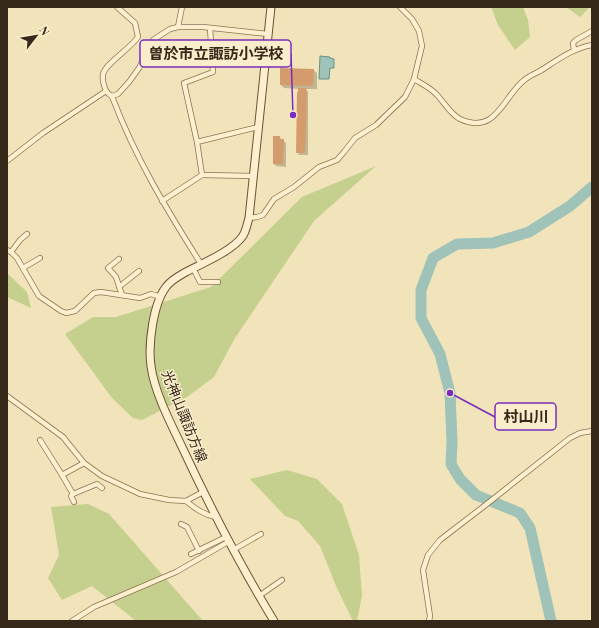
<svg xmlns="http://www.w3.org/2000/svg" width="599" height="628" viewBox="0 0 599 628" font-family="'Playfair Display','Noto Sans JP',serif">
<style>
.green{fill:#c6d08e}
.water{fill:#9fc2b9;stroke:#669087}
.shadow{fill:#0003}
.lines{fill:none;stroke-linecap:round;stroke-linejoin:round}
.river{stroke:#9fc2b9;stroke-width:11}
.building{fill:#d49c6c}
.minor-casing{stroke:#8a7353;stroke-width:6}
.secondary-casing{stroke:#6b5337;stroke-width:9}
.minor{stroke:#fcf0ce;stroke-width:4.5}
.secondary{stroke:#fcf0ce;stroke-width:7}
.labels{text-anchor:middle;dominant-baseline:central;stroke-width:3;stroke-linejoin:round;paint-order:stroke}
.street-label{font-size:14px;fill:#37291a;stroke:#f9edcb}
.leader{fill:none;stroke:#7b2cbf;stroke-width:1.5}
.callout-dot{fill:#7b2cbf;stroke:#f9edcb;stroke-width:1.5}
.callout{fill:#f9edcb;stroke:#7b2cbf;stroke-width:1.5}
.callout-label{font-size:15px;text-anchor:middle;font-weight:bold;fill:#37291a}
</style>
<rect width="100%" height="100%" fill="#f2e4ba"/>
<g class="green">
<path d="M491,7H523L528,20L530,37L515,50L498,25Z"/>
<path d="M566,7H590L580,17Z"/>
<path d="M376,166L314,221L235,338L214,377L187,397L142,420L133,418L112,398L65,334L93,317H116L211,287L302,197Z"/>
<path d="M7,273L27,292L31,308L7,297Z"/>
<path d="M287,470L317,479L342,504L359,555L362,596L357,621H353L336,586L320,546L298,521L285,516L250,479Z"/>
<path d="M88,504L109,514L203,621H136L92,586L62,600L48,578L59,555L51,507Z"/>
</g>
<path class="water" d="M320,56L330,57V58L334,59V68H330L329,79H319Z"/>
<g class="shadow">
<path d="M313,70L317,73V89H305L308,92V155H299L297,152L299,89L284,88L281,85Z"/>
<path d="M279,137L286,143V167L276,166L274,164Z"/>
</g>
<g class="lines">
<path class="river" d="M551,621L530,528L520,513L476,495L460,479L451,464L452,442L450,393L440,354L421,318V290L433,258L457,244L493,243L529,232L570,206L592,187"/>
</g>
<g class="building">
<path d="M280,68L314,69L313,86L280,85Z"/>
<path d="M298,88H306L307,92L305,153H296L297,92H298Z"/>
<path d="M273,136H280V139H284L283,164H273Z"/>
</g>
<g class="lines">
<defs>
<g id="minor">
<path d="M117,7L135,23L138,37C131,48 106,63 103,74C102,79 104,88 107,92C109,95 112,95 113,99C136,159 167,210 201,264"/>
<path d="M178,27L182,7"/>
<path d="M574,50L573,43L576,40L592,31"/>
<path d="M414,79C422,84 431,88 437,95C444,102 450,114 460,119C495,135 502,100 522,82C527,77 534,74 540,71C556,61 573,48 592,45"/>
<path d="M112,96L118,94L129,82L139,68L153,40L170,29L178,27H203L268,34"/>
<path d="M197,142L184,83L213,72L210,28"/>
<path d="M7,161L43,133L106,91"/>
<path d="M202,175L254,176"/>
<path d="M162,201L202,175L197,142L258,127"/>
<path d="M249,218L257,217L263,215L274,199L294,187L319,167L337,160L344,152L355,138L376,125L405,97L414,79L422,46L419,31L412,19L400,7"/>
<path d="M7,250L11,252L17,258L39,296L61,311L66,313L75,311L94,293L101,292L140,298L151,294L161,297"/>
<path d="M11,252L20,240L27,234"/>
<path d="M119,259L108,268L116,277L122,295"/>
<path d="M23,268L40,258"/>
<path d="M193,268L200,282H218"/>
<path d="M119,287L139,271"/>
<path d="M7,396L63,437L84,463L102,476L140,494L169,500L186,501L203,492"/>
<path d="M40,440L62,475L84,463"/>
<path d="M62,475L73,494L71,496L74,502"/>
<path d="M73,494L97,484L102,488"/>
<path d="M186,501C196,509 204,515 216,517"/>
<path d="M181,524L187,527L199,551"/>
<path d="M233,550L261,534"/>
<path d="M191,554L226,537"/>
<path d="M259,596L282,580"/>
<path d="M72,621L94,607L176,572L228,542"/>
<path d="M429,621L430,616L423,570L428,555L440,540L483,507L570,438L580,433L592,431"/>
</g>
<path id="secondary" d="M271,7L249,218C247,224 246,232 242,237C232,251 201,264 186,272C179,276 171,280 166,287C153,304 148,345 151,366C154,391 171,424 182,447C210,507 240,565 274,621"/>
</defs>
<use href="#minor" class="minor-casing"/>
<use href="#secondary" class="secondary-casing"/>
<use href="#minor" class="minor"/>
<use href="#secondary" class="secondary"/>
</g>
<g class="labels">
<g class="street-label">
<text transform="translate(185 416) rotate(68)">光神山諏訪方線</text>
</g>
</g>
<path class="leader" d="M293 115L291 54M450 393L495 417"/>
<g class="callout-dot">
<circle cx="293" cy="115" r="4"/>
<circle cx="450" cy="393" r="4"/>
</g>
<g class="callout">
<rect x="140" y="40" width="151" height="27" rx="4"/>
<rect x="495" y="403" width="61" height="27" rx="4"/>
</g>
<g class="callout-label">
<text x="216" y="59">曽於市立諏訪小学校</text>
<text x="526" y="422">村山川</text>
</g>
<rect width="599" height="628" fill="none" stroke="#37291a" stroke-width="16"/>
<g transform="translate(36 36) rotate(59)" stroke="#f9edcb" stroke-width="3" paint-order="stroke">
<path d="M0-3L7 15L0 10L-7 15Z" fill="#37291a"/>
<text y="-6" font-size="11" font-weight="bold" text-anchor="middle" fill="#37291a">N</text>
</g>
</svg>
